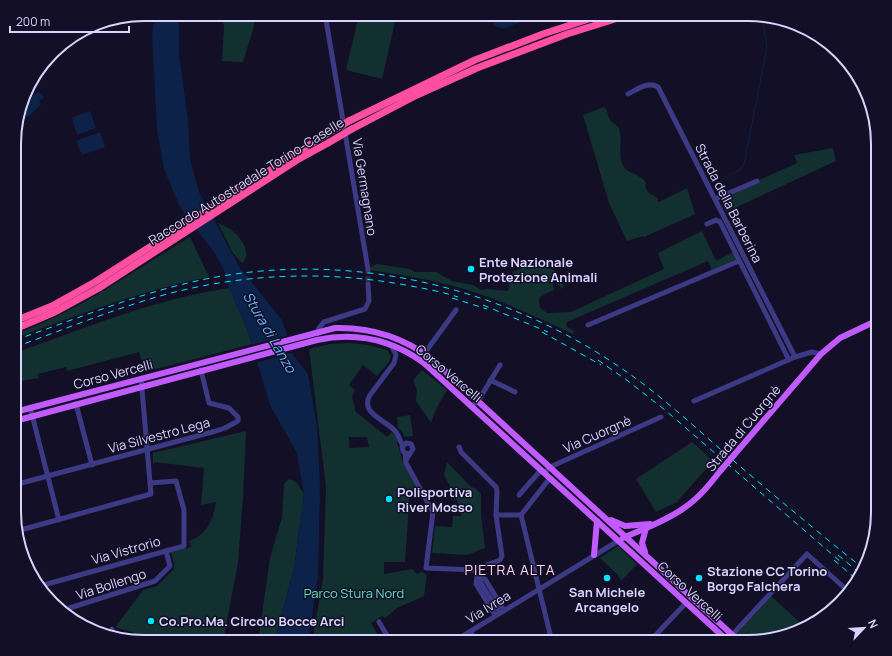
<svg xmlns="http://www.w3.org/2000/svg" width="892" height="656" viewBox="0 0 892 656" font-family="Manrope,sans-serif">
<style>
.green{fill:#12302f;fill-rule:evenodd}
.water{fill:#0c2248}
.pier{fill:#130f26}
.lines{fill:none;stroke-linecap:round;stroke-linejoin:round}
.stream{stroke:#0c2248;stroke-width:1}
.minor-tunnel{stroke:#312d47;stroke-width:5;stroke-dasharray:5 2.5;stroke-linecap:butt}
.minor{stroke:#3d3a85;stroke-width:5}
.major{stroke:#c25bff;stroke-width:6}
.highway{stroke:#ff4fa3;stroke-width:7}
.rail{stroke:#00e5ff;stroke-width:1;stroke-dasharray:6 5;stroke-linecap:butt}
.major-bridge{stroke:#c25bff;stroke-width:6}
.highway-bridge{stroke:#ff4fa3;stroke-width:7}
.poi-dot{fill:#00e5ff;stroke:#130f26;stroke-width:1.5}
.labels{text-anchor:middle;dominant-baseline:central;stroke-width:3;stroke-linejoin:round;paint-order:stroke}
.street-label{font-size:13px;fill:#d9d4ff;stroke:#130f26}
.poi-label{font-size:13px;font-weight:bold;fill:#d9d4ff;stroke:#130f26;text-anchor:start}
.park-label{font-size:13px;fill:#5fe0c0;stroke:#130f26}
.water-label{font-size:14px;font-style:italic;fill:#62b6ff;stroke:#130f26}
.neighbourhood-label{font-size:14px;letter-spacing:1px;fill:#ffd6f0;stroke:#130f26}
.rim{fill:none;stroke:#d9d4ff;stroke-width:2}
</style>
<rect width="100%" height="100%" fill="#130f26"/>
<g class="green">
<path d="M221,14H254V26L243,62L222,61L224,26Z"/>
<path d="M359,14H379L396,18L382,79L346,70Z"/>
<path d="M604,107C608,110 607,113 609,118C611,123 617,124 619,129C623,141 617,156 624,167C629,175 640,173 646,183L645,185C649,198 652,192 658,199L657,201L659,202L687,188L695,214L644,237L643,236L627,241L609,203L583,115Z"/>
<path d="M833,148L836,161L726,212L719,198L797,163L794,155Z"/>
<path d="M218,223C224,226 230,228 235,233C242,239 252,255 242,263L233,253Z"/>
<path d="M702,231L716,261L733,252L737,259L712,270L708,261L567,322L566,325L567,327L574,331L573,334C542,320 512,305 480,294C445,282 408,276 370,270L371,267L377,264L410,269L415,272H436L452,281L473,285L481,290L487,289L507,291L509,289V279L513,272C519,270 528,264 534,264C542,264 550,269 556,271L564,287L562,289L555,280L552,279L554,290C545,295 536,293 540,308L547,313L571,312L664,269L658,253Z"/>
<path d="M190,237L209,277C142,290 79,315 15,338V334C78,312 133,271 190,237Z"/>
<path d="M229,288L247,328L252,344L145,372L139,352L67,371L66,367L38,374L39,378L15,382V353C86,328 154,299 229,288Z"/>
<path d="M351,343L368,345L387,350L391,356L389,362L377,376L363,365L349,385L355,390L352,397L356,412L387,437L392,432L394,433L398,441L397,442L403,462L419,490L410,491L405,562H384V574L412,569L417,574L422,572L427,575L424,596L397,608L385,618L382,616L371,623L382,642H312L323,579L326,487L309,349L329,344ZM349,437H367L369,447L349,448Z"/>
<path d="M422,370L447,390L436,409L431,423L416,401L417,390L413,380Z"/>
<path d="M410,415L413,436L404,437L402,431L398,428L397,417Z"/>
<path d="M246,431L243,498L238,563L223,642H136L115,637H133V632L116,628L117,625L143,590L157,586L174,569V564L171,552L191,547L189,541C207,535 213,520 216,502L201,505L204,468L155,462L153,464V453Z"/>
<path d="M692,442L713,461L677,502L656,512L636,479Z"/>
<path d="M447,462L471,487L475,488L481,494V514L485,548L467,555L432,553L435,526L452,527L453,516H461V510L444,474Z"/>
<path d="M289,479L296,482L304,494L294,568L274,642H258L270,558L282,517L284,484Z"/>
<path d="M618,546L637,564L621,581L619,576L600,558Z"/>
<path d="M771,596L806,628L744,642L736,635Z"/>
</g>
<g class="water">
<path d="M156,14H179V55L188,119L190,159L199,192L240,268L282,320L294,356L308,374L317,426L320,486L318,577L308,642H274L294,568L304,494L297,453L270,405L247,328L229,288L224,270L214,252L185,215L180,207L164,169L157,131L155,91L152,33Z"/>
<path d="M489,14H536L533,18L502,29L494,25Z"/>
<path d="M38,91L44,97L39,102L41,104L28,117L21,111L23,103L31,95L33,96Z"/>
<path d="M90,111L96,128L77,135L72,118L73,117Z"/>
<path d="M100,132L105,147L82,155L76,141Z"/>
</g>
<path class="pier" d="M289,335L295,352L255,363L250,345Z"/>
<g class="lines">
<path class="stream" d="M714,184L740,170L744,164L767,47L762,16"/>
<path class="minor-tunnel" d="M368,269V284"/>
<g class="minor">
<path d="M325,14L368,269"/>
<path d="M628,94C638,89 648,81 658,87L795,357"/>
<path d="M715,199L757,181"/>
<path d="M707,224L716,220L720,222L789,360"/>
<path d="M588,325L739,261"/>
<path d="M317,334L319,328L324,322L365,309L369,301L368,284"/>
<path d="M391,345L396,355L394,363L370,395C359,414 387,420 396,432C399,436 400,441 403,446"/>
<path d="M424,354L456,310"/>
<path d="M490,380L515,392"/>
<path d="M694,401L795,357L812,352L821,354"/>
<path d="M76,404L92,465"/>
<path d="M472,406L478,401L500,365"/>
<path d="M30,407L59,520"/>
<path d="M405,453L406,463L433,512L426,568L474,570L500,560L502,556L496,515L497,491L496,487L461,452L459,447"/>
<path d="M406,460L413,449L411,444L406,443L402,447L403,451L405,453L409,454"/>
<path d="M544,473L550,467L661,417"/>
<path d="M550,478L521,515L552,642"/>
<path d="M14,485L216,431L225,428L238,421V417L229,408L209,403L201,370"/>
<path d="M519,495L541,470"/>
<path d="M496,515H521"/>
<path d="M17,531L151,494L141,378"/>
<path d="M477,577L500,613"/>
<path d="M40,586L184,546V510L176,481L150,483"/>
<path d="M60,611L155,581L170,566L166,551"/>
<path d="M495,615L476,584L477,577L485,579L504,610"/>
<path d="M379,622L391,642"/>
<path d="M112,629V636"/>
<path d="M471,631L475,642"/>
<path d="M732,635L807,554L849,592"/>
<path d="M453,642L618,541"/>
<path d="M649,642L686,603"/>
</g>
<g class="major">
<path d="M15,412L335,328C371,327 404,338 432,359L740,642"/>
<path d="M15,421L317,340C355,332 392,340 424,363L729,642"/>
<path d="M734,455L821,354L840,338L878,320"/>
<path d="M611,520L625,526L650,524"/>
<path d="M623,538C643,529 666,521 684,508C699,498 710,484 721,470"/>
<path d="M645,552L642,543L646,528"/>
<path d="M594,555L597,521"/>
</g>
<g class="highway">
<path d="M349,121L475,60L543,34L604,14"/>
<path d="M352,129L417,95L477,68L567,34L631,14"/>
<path d="M15,321L52,306L95,282L328,133"/>
<path d="M15,329L55,312L99,288L297,160L328,143"/>
</g>
<g class="rail">
<path d="M452,298L487,309"/>
<path d="M483,305L548,332"/>
<path d="M542,332L601,365"/>
<path d="M15,340C80,318 143,291 211,278C352,251 503,287 621,368C661,395 698,430 735,462C777,498 820,534 864,569"/>
<path d="M15,347C63,330 111,310 160,296C242,273 328,270 411,286C427,289 443,292 458,297"/>
<path d="M598,360L628,381L665,410L841,562"/>
<path d="M838,555L861,574"/>
<path d="M834,560L857,580"/>
</g>
<path class="major-bridge" d="M721,470L734,455"/>
<g class="highway-bridge">
<path d="M328,133L349,121"/>
<path d="M328,143L352,129"/>
</g>
</g>
<g class="poi-dot">
<circle cx="471" cy="269" r="4"/>
<circle cx="389" cy="499" r="4"/>
<circle cx="607" cy="578" r="4"/>
<circle cx="699" cy="578" r="4"/>
<circle cx="151" cy="621" r="4"/>
</g>
<g class="labels">
<g class="street-label">
<text transform="translate(246 181) rotate(-32)">Raccordo Autostradale Torino-Caselle</text>
<text transform="translate(365 187) rotate(81)">Via Germagnano</text>
<text transform="translate(729 203) rotate(63)">Strada della Barberina</text>
<text transform="translate(449 373) rotate(40)">Corso Vercelli</text>
<text transform="translate(113 374) rotate(-15)">Corso Vercelli</text>
<text transform="translate(743 428) rotate(-50)">Strada di Cuorgnè</text>
<text transform="translate(597 434) rotate(-24)">Via Cuorgnè</text>
<text transform="translate(159 435) rotate(-15)">Via Silvestro Lega</text>
<text transform="translate(126 550) rotate(-16)">Via Vistrorio</text>
<text transform="translate(111 584) rotate(-18)">Via Bollengo</text>
<text transform="translate(690 591) rotate(42)">Corso Vercelli</text>
<text transform="translate(488 607) rotate(-32)">Via Ivrea</text>
</g>
<g class="poi-label">
<text x="479" y="262">Ente Nazionale<tspan x="479" dy="15">Protezione Animali</tspan></text>
<text x="397" y="492">Polisportiva<tspan x="397" dy="15">River Mosso</tspan></text>
<text x="707" y="571">Stazione CC Torino<tspan x="707" dy="15">Borgo Falchera</tspan></text>
<text x="607" y="592" text-anchor="middle">San Michele<tspan x="607" dy="15">Arcangelo</tspan></text>
<text x="159" y="621">Co.Pro.Ma. Circolo Bocce Arci</text>
</g>
<g class="park-label">
<text x="354" y="593">Parco Stura Nord</text>
</g>
<g class="water-label">
<text transform="translate(270 332) rotate(60)">Stura di Lanzo</text>
</g>
<g class="neighbourhood-label">
<text x="510" y="569">PIETRA ALTA</text>
</g>
</g>
<path d="M0 0H892V656H0ZM144 21H748A123 123 0 0 1 871 144V512A123 123 0 0 1 748 635H144A123 123 0 0 1 21 512V144A123 123 0 0 1 144 21Z" fill="#130f26" fill-rule="evenodd"/>
<path class="rim" d="M144 21H748A123 123 0 0 1 871 144V512A123 123 0 0 1 748 635H144A123 123 0 0 1 21 512V144A123 123 0 0 1 144 21Z"/>
<g transform="translate(864 628) rotate(65)" stroke="#130f26" stroke-width="3" paint-order="stroke">
<path d="M0-3L7 15L0 10L-7 15Z" fill="#d9d4ff"/>
<text y="-6" font-size="11" font-weight="bold" text-anchor="middle" fill="#d9d4ff">N</text>
</g>
<path d="M10 26v6h119v-6" fill="none" stroke="#d9d4ff" stroke-width="2"/>
<text x="16" y="26" font-size="12" fill="#d9d4ff" stroke="#130f26" stroke-width="3" paint-order="stroke">200 m</text>
</svg>
